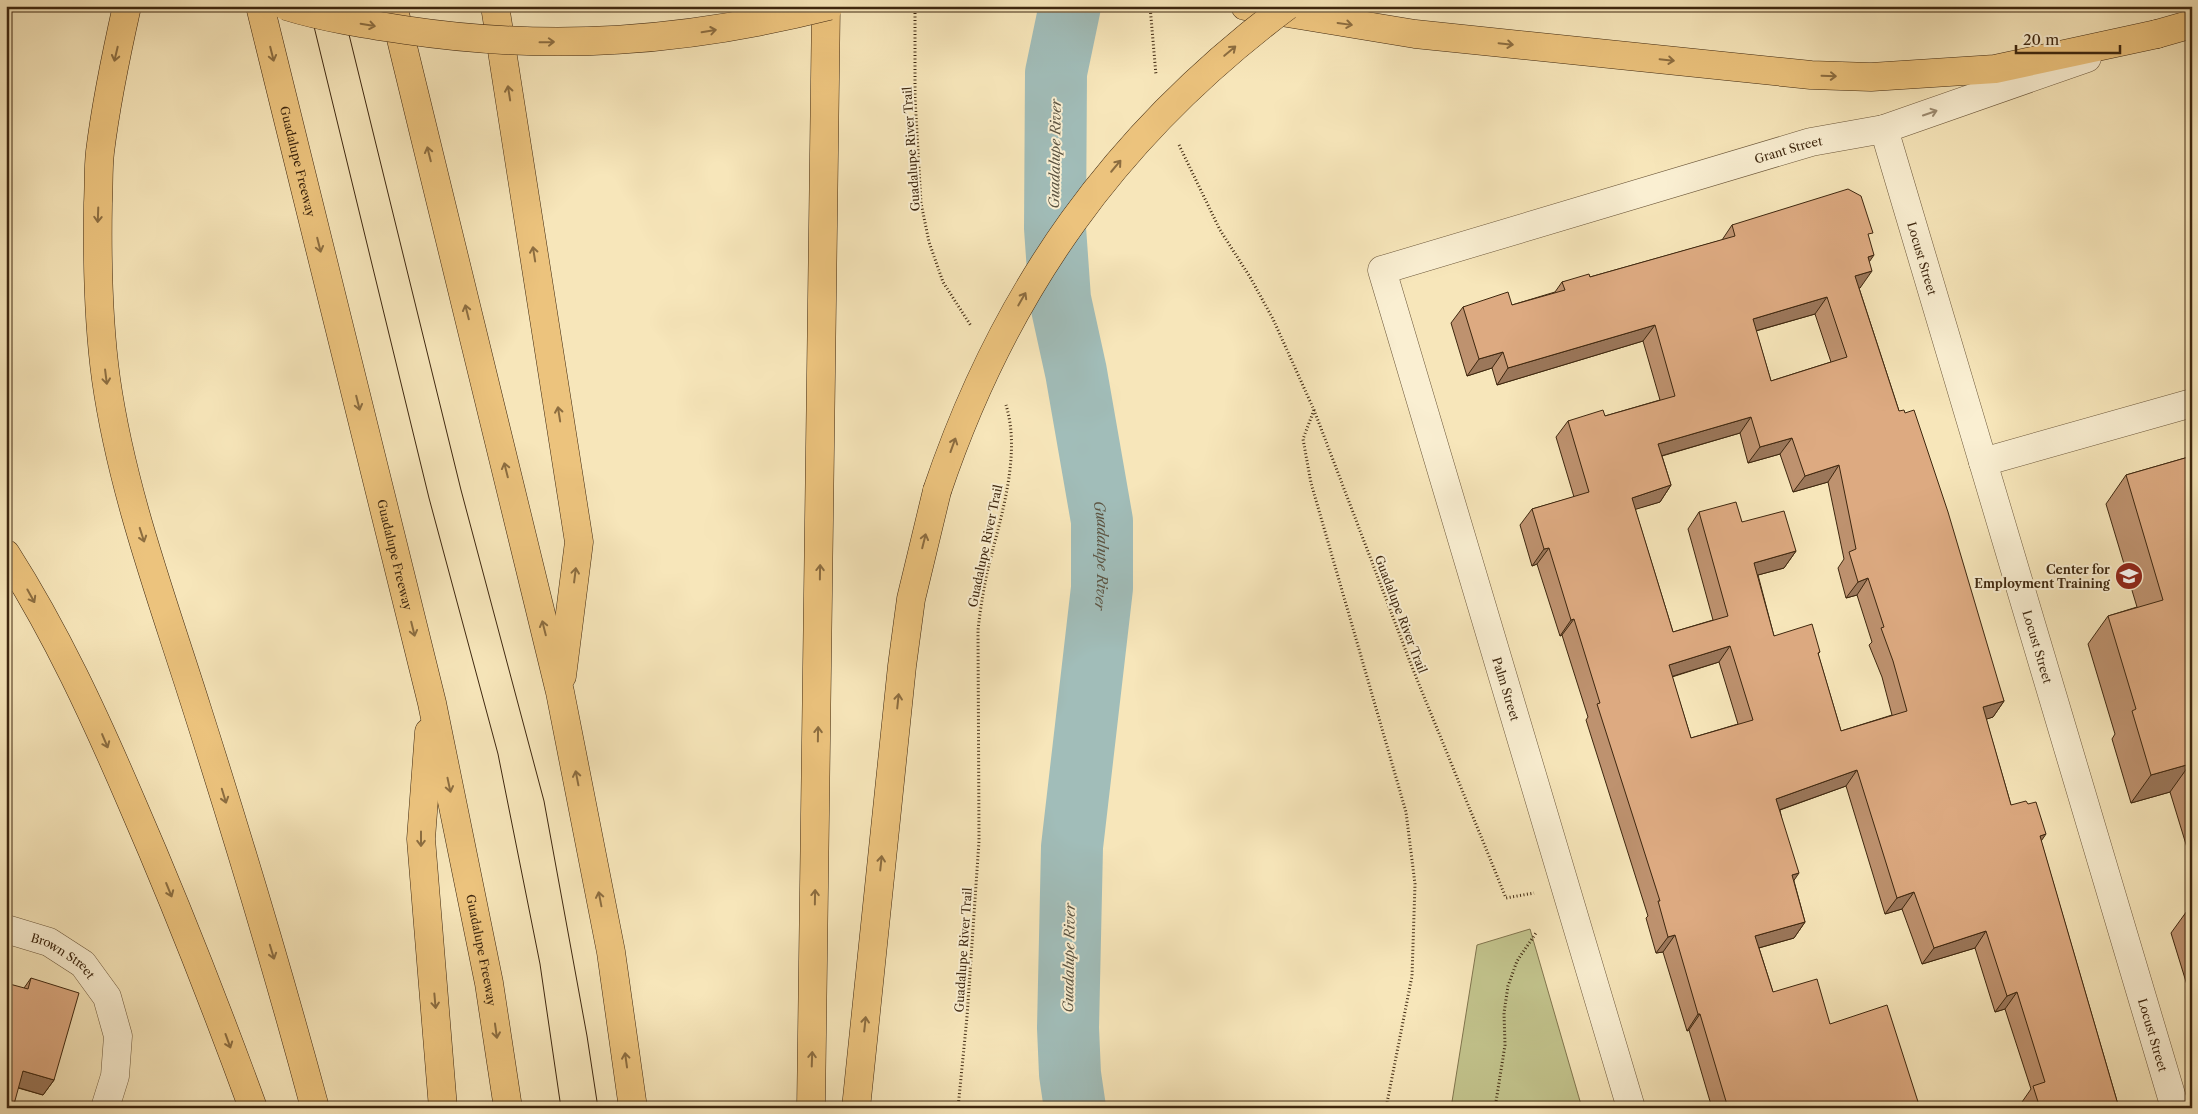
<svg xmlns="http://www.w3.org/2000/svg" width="2198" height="1114" viewBox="0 0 2198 1114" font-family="'Libre Caslon Text',serif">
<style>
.green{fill:#c2c38c;stroke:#80754e}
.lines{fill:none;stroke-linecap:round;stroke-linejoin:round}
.river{stroke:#a1bdb9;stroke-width:62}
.minor-casing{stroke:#6c573a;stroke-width:29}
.major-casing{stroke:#3e270f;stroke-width:29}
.highway-casing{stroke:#3e270f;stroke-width:29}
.path{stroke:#3e270f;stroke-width:3;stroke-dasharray:1 2.5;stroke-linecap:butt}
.minor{stroke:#faefd2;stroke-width:28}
.major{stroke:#ecc37d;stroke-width:28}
.highway{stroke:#ecc37d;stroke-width:28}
.tram{stroke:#3e270f;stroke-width:1}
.highway-bridge-casing{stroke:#3e270f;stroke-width:29;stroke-linecap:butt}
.highway-bridge{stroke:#ecc37d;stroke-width:28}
.wall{fill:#be926f;stroke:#3e270f;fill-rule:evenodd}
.shaded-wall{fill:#9b775a;stroke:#3e270f}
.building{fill:#ddaa81;stroke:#3e270f;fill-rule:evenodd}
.oneway{stroke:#8c6d40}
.oneway2{stroke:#9c8b70}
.labels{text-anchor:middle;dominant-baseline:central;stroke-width:4;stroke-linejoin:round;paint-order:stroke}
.street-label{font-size:12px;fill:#3e270f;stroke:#faefd2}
.poi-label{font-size:12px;font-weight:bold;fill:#3e270f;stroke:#faefd2;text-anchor:end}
.water-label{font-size:14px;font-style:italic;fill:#5c5442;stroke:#faefd2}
</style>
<rect width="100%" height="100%" fill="#f7e6ba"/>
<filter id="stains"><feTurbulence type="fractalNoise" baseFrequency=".004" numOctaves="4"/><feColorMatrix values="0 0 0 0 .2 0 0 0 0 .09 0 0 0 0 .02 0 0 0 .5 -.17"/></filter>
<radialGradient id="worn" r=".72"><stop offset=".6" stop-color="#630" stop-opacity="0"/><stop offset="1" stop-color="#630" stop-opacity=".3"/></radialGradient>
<path class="green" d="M1530,929L1582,1108H1451L1477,945Z"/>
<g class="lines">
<path class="river" id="s1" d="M1070,6L1056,73L1055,228L1060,299L1076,372L1102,521V588L1072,847L1068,1028L1070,1074L1075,1108"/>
<defs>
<g id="minor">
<path id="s2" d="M1884,129L2175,1108"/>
<path d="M1983,462L2192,403"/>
<path id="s3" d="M6,929L49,942L83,964L107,997L118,1036L115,1076L105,1108"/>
<path id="s4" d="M1631,1108L1382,270L1811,142L1884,129L2087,58"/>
</g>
<path id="major" d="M2157,34L2192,24"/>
<g id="highway">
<path d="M127,6C116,55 106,103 100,152C98,169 99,186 98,203C97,262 98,321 106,379C122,492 163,601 197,709C239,841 279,974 315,1108"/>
<path id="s5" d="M260,6L432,703L489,983L508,1108"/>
<path d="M393,6L560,692L611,952L633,1108"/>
<path d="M495,6L579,542L562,676"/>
<path d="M1245,6L1415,34L1811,75L1871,77L1995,69L2157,34"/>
<path d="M6,554C56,632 95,717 131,801C175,902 215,1004 253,1108"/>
<path d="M429,732L421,839L443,1108"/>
<path d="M811,1108L826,6"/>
<path d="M856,1108L902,666L911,599L937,491"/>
</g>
</defs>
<use href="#minor" class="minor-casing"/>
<use href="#major" class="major-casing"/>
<use href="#highway" class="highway-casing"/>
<g class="path">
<path d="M915,6V98L921,203L929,242L943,282L971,326"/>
<path d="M1150,6L1156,75"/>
<path d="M1179,145L1220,230L1250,277L1273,319L1314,410L1412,667L1506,898L1534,893"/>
<path d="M1314,410L1303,439L1311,483L1406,812L1415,884L1412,976L1386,1108"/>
<path d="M958,1108L967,1017L979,841L978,630C980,611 983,592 987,573C999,522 1022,457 1006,405"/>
<path d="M1495,1108L1505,1045L1504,1013L1508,986L1517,961L1536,933"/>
</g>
<use href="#minor" class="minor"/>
<use href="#major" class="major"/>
<use href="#highway" class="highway"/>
<g class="tram">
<path d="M309,6L429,498L498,754L540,964L561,1108"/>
<path d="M342,6L461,490L544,801L587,1036L598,1108"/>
</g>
<defs>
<g id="highway-bridge">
<path d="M286,6C325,18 365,24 405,30C551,52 686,42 829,6"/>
<path d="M937,491C1005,289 1116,134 1287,6"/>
</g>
</defs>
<use href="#highway-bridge" class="highway-bridge-casing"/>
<use href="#highway-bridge" class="highway-bridge"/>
</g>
<g class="wall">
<path d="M1732,225L1869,238V262L1860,288H1859L1899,411L2004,701L1993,717L1986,719L2011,805L2041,841L2119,1108H2023L2022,1102L2031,1089L2005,1009L1995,1012L1975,948L1922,964L1902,909L1885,914L1846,786L1780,810L1794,881L1805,922L1794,938L1759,948L1773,992L1830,1024L1920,1108H1712L1689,1030L1687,1031L1663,952L1656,953L1646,918L1648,916L1586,720L1588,717L1562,635L1560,636L1537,564L1532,566L1520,525L1532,509L1574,497L1556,437L1568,421L1605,416L1660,400L1643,341L1497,385L1492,368L1467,376L1451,323L1463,307L1512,305L1555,292L1562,282L1590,277L1722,240ZM1815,314L1831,362L1771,381L1756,331ZM1740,433L1748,463L1780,454L1793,492L1828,482L1844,559L1838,568L1846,598L1857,595L1872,642L1869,645L1882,677L1892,715L1841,731L1818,654L1820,652L1774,636L1758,575L1784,568L1796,551L1742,522L1699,512L1688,529L1713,620L1673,632L1635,509L1660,502L1671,485L1662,456ZM1719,662L1738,724L1691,738L1672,677Z"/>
<path d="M2192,456V864L2170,792L2131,803L2112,739L2115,734L2088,644L2108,616L2137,607L2106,504L2126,475Z"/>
<path d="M2192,904V984L2187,985L2171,933Z"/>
<path d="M31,978L54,1080L43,1095L18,1088L24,988Z"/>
</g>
<g class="shaded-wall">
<path d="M1874,255L1863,271L1868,257Z"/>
<path d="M1872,271L1860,288L1843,293L1855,276Z"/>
<path d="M1827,297L1815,314L1741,335L1753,319Z"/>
<path d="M1655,325L1643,341L1497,385L1508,368Z"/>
<path d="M1503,352L1492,368L1467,376L1479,359Z"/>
<path d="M1751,417L1740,433L1647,460L1658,444Z"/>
<path d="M1792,438L1780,454L1748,463L1760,447Z"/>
<path d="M1839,465L1828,482L1793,492L1805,476Z"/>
<path d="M1671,485L1660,502L1620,514L1632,498Z"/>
<path d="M1549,548L1537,564L1532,566L1544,549Z"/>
<path d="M1796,551L1784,568L1743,579L1754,563Z"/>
<path d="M1868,578L1857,595L1846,598L1858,582Z"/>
<path d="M1574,619L1562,635L1560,636L1571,620Z"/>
<path d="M1730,646L1719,662L1657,681L1669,665Z"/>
<path d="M2004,701L1993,717L1972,724L1983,707Z"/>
<path d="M2190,764L2170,792L2131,803L2151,775Z"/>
<path d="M1857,770L1846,786L1765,815L1776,799Z"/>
<path d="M2046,834L2035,850L2040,836Z"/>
<path d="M1799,873L1788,889L1792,875Z"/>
<path d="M1914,892L1902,909L1885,914L1897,898Z"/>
<path d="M1805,922L1794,938L1744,952L1755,936Z"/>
<path d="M1986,931L1975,948L1922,964L1934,948Z"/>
<path d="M1675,935L1663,952L1656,953L1668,937Z"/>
<path d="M2192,979V984L2187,985Z"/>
<path d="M2017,992L2005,1009L1995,1012L2007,996Z"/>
<path d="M1698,1014H1700L1689,1030L1687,1031Z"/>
<path d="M23,1071L54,1080L43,1095L13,1086Z"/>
</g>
<g class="building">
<path d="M1848,189L1861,196L1873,233L1868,234L1874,255L1868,257L1872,271L1855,276L1899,411L1904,410L1905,413L1914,410L1948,512L2004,701L1983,707L2011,805L2026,801L2028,804L2036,802L2046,834L2040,836L2119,1108H2040L2033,1086L2045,1082L2017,992L2007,996L1986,931L1934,948L1914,892L1897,898L1857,770L1776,799L1799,873L1792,875L1805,922L1755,936L1773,992L1817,979L1830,1024L1887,1005L1920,1108H1728L1700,1014H1698L1675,935L1668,937L1658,901H1660L1597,704L1600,703L1574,619L1571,620L1549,548L1544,549L1532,509L1589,492L1568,421L1603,410L1605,416L1675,396L1655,325L1508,368L1503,352L1479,359L1463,307L1508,292L1512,305L1565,290L1562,282L1589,274L1590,277L1735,236L1732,225ZM1827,297L1847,357L1771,381L1753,319ZM1751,417L1760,447L1792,438L1805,476L1839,465L1856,549L1849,552L1858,582L1868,578L1884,627L1881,628L1893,661L1907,711L1841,731L1818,653L1820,652L1812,624L1774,636L1754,563L1796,551L1784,511L1742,522L1736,502L1699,512L1728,616L1673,632L1632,498L1671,485L1658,444ZM1730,646L1753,720L1691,738L1669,665Z"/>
<path d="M2192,456V771L2190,764L2151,775L2132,711L2136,709L2108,616L2163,600L2126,475Z"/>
<path d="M31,978L79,993L54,1080L23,1071L13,1108H6V983L28,989Z"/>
</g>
<defs><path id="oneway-shaft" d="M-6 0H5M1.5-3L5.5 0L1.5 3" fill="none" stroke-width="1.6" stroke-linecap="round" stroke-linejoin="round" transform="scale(1.25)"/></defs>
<g class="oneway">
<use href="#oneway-shaft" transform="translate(1345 24) rotate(8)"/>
<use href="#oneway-shaft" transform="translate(368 25) rotate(10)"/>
<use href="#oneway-shaft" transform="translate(709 31) rotate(-9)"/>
<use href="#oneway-shaft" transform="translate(547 42) rotate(-1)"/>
<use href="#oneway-shaft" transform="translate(1506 44) rotate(6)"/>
<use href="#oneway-shaft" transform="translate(1230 51) rotate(-40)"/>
<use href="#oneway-shaft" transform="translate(116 54) rotate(103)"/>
<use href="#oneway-shaft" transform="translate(272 54) rotate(76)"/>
<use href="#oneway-shaft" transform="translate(1667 60) rotate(6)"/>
<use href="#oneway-shaft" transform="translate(1829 76) rotate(2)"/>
<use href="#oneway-shaft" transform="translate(509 93) rotate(-99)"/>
<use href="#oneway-shaft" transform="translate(429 154) rotate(-104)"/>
<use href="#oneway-shaft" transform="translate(1116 166) rotate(-50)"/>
<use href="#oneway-shaft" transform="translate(98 215) rotate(92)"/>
<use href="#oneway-shaft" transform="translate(319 245) rotate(76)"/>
<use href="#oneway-shaft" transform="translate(534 254) rotate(-99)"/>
<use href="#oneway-shaft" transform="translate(1022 299) rotate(-60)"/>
<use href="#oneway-shaft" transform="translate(467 312) rotate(-104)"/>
<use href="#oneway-shaft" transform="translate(106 377) rotate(83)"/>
<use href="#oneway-shaft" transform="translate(358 403) rotate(76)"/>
<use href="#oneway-shaft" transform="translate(559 414) rotate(-99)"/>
<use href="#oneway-shaft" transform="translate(953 445) rotate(-70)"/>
<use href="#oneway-shaft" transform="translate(506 470) rotate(-104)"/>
<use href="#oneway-shaft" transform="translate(142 535) rotate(72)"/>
<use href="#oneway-shaft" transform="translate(924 541) rotate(-76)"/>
<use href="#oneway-shaft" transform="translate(820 572) rotate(-89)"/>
<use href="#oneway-shaft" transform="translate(575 575) rotate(-83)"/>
<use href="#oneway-shaft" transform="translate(31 596) rotate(61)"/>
<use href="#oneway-shaft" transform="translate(544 628) rotate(-104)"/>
<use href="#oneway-shaft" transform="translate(413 629) rotate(76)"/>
<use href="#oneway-shaft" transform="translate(898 701) rotate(-84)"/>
<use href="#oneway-shaft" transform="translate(818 734) rotate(-89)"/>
<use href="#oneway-shaft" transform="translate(105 741) rotate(67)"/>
<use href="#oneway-shaft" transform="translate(577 778) rotate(-101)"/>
<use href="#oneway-shaft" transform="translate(449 785) rotate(78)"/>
<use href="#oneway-shaft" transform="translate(224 796) rotate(73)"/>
<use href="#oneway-shaft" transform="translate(421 839) rotate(90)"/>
<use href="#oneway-shaft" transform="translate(881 863) rotate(-84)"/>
<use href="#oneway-shaft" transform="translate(169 890) rotate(68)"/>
<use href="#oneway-shaft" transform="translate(815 897) rotate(-89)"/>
<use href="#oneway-shaft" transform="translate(600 899) rotate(-101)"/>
<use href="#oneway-shaft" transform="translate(272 952) rotate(73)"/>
<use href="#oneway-shaft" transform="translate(435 1001) rotate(85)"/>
<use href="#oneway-shaft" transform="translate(865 1024) rotate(-84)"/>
<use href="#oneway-shaft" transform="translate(496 1031) rotate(82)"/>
<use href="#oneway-shaft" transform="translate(228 1041) rotate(70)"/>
<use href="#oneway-shaft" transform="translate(812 1059) rotate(-88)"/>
<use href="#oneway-shaft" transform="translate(626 1060) rotate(-98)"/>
</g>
<use class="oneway2" href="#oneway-shaft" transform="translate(1930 113) rotate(-19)"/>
<defs>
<symbol id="university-disc" viewBox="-11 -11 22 22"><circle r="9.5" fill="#8f2418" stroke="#faefd2"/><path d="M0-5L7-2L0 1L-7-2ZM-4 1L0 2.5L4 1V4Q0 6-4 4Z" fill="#fff"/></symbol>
</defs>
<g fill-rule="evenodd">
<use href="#university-disc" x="2113" y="560" width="32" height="32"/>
</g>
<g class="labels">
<g class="street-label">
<text transform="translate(911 149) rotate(-94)">Guadalupe River Trail</text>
<text stroke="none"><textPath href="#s4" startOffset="1298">Grant Street</textPath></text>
<text stroke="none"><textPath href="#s5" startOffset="160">Guadalupe Freeway</textPath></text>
<text stroke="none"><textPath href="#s2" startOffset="135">Locust Street</textPath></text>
<text transform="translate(985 546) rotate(-78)">Guadalupe River Trail</text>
<text stroke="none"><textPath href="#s5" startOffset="565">Guadalupe Freeway</textPath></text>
<text transform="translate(1401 614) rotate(69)">Guadalupe River Trail</text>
<text stroke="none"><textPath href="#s2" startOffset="540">Locust Street</textPath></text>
<text transform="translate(1506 689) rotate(73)">Palm Street</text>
<text stroke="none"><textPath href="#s5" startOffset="970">Guadalupe Freeway</textPath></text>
<text transform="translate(963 950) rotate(-86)">Guadalupe River Trail</text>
<text stroke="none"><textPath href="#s3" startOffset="64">Brown Street</textPath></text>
<text stroke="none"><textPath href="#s2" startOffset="945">Locust Street</textPath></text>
</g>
<g class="poi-label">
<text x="2110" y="569">Center for<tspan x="2110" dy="14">Employment Training</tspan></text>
</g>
<g class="water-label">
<text transform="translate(1055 154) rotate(-89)">Guadalupe River</text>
<text stroke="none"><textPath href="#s1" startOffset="555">Guadalupe River</textPath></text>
<text transform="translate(1069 958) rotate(-89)">Guadalupe River</text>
</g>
</g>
<rect width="2198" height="1114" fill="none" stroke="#f7e6ba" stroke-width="25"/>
<rect x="8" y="8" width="2183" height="1099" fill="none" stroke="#3e270f" stroke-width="2.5"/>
<rect x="12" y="12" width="2173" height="1089" fill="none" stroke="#3e270f"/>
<path d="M2016 45v8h104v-8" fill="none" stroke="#3e270f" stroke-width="2.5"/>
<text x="2023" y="45" font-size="15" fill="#3e270f" stroke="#faefd2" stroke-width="4" paint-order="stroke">20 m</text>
<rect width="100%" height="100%" filter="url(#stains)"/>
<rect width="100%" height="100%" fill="url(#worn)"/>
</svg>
